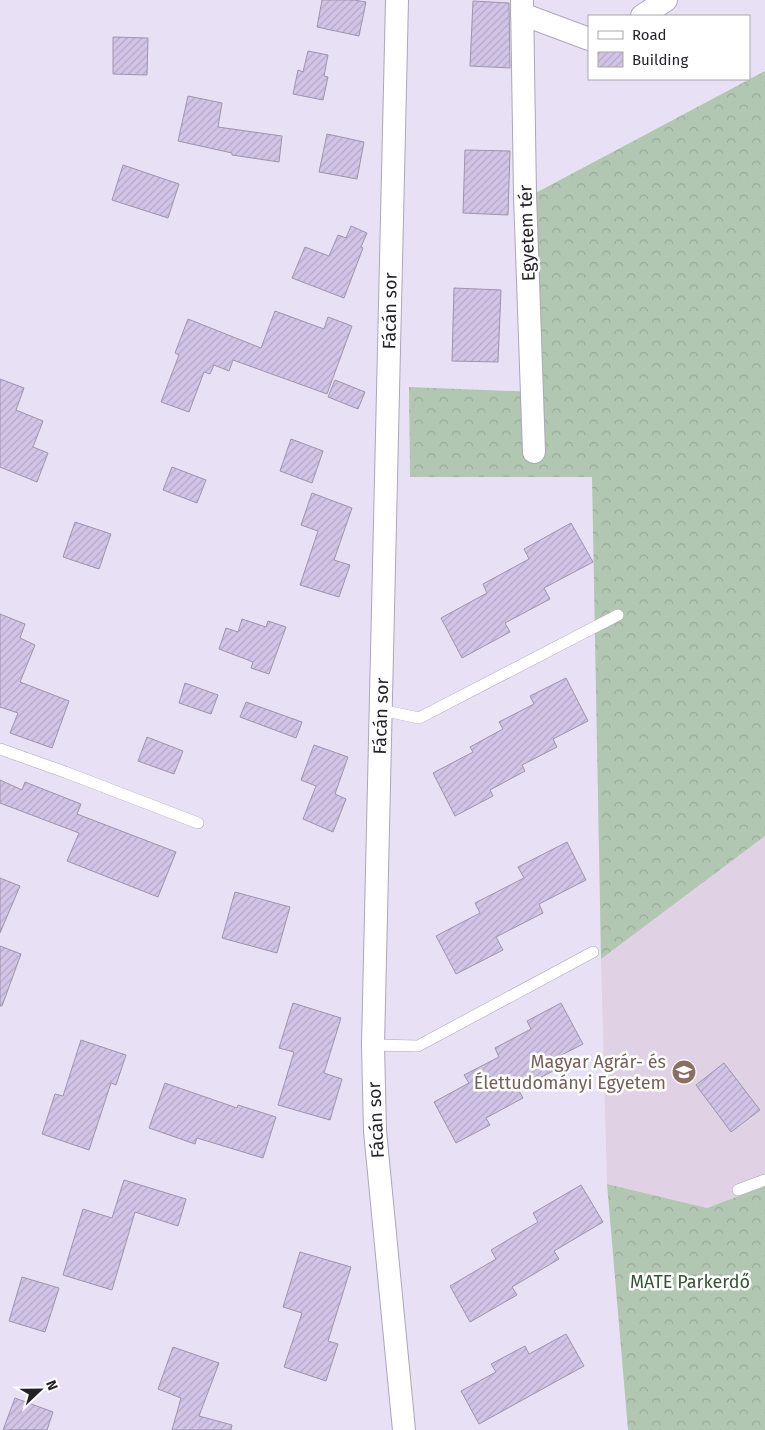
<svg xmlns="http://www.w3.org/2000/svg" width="765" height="1430" viewBox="0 0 765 1430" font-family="'Fira Sans',sans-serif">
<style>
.education{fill:#e0d1e4}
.forest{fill:url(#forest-crowns)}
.building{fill:url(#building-hatch);stroke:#9d95a9}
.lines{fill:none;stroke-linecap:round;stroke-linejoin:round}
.lane-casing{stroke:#ada6ba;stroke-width:12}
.street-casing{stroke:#ada6ba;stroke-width:24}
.lane{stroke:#fff;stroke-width:11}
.street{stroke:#fff;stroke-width:22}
.labels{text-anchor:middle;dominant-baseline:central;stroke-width:5;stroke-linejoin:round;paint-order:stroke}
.street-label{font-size:18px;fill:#242129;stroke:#fff}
.education-label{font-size:18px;fill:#785e54;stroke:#fff;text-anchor:end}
.park-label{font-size:18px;fill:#305830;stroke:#fff}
</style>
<defs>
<pattern id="forest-crowns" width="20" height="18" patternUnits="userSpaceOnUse" patternTransform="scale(1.25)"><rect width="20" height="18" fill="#b2c7b1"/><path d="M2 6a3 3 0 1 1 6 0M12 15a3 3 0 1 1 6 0" fill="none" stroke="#99ab98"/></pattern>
<pattern id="building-hatch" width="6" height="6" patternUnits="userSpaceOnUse" patternTransform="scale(1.25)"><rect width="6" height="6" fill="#d1c4e6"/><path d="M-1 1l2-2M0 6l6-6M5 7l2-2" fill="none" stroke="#b3a8c5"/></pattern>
</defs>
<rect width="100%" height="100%" fill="#e8e1f6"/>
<path class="education" d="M765,836V1186L707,1208L607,1184L601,959Z"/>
<g class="forest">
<path d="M765,71V836L601,959L592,477H410L409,387L537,392L530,196Z"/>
<path d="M607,1184L707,1208L765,1186V1430H628Z"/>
</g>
<g class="building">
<path d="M322,0H354L366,2L359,36L317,27Z"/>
<path d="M473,1L509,3L510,68L470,66Z"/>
<path d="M113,37L148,38L147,75L113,74Z"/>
<path d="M308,51L328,55L324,76L328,77L323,100L293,94L298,70L303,72Z"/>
<path d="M188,96L222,103L218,127L282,136L279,162L232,155V153L178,141Z"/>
<path d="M327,134L364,142L357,179L319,172Z"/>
<path d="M465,150L510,151L508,215L463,213Z"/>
<path d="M123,165L179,184L168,218L112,200Z"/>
<path d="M351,226L367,233L361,247L363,248L344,298L292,278L305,247L329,256L338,235L346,238Z"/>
<path d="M454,288L501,290L498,362L452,361Z"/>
<path d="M275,311L324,329L328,317L352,326L327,394L233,360L229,371L214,365L210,374L204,372L189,412L161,402L179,355L175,353L188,319L261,348Z"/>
<path d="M0,379L24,388L16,410L43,421L33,447L48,453L37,482L0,467Z"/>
<path d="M335,380L365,392L358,409L328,397Z"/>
<path d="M291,439L323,451L312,483L280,471Z"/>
<path d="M172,467L206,480L197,503L163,490Z"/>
<path d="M312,493L352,508L334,560L350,565L339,597L300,585L318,531L301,525Z"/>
<path d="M75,522L111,534L99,569L63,557Z"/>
<path d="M571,523L593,562L544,588L550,599L505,623L510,632L462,658L441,618L487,593L483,584L529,559L524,549Z"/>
<path d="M0,614L25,624L20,638L35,645L20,682L69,701L52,748L10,733L18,713L0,707Z"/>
<path d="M242,619L266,627L268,621L286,627L269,674L251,668L253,662L219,649L226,628L238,632Z"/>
<path d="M566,678L588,721L553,739L557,747L522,765L525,771L490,790L493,796L455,816L433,773L473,752L470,747L503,729L499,722L534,704L530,696Z"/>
<path d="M185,683L218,695L211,714L179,703Z"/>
<path d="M246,702L302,722L296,738L240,717Z"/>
<path d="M147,737L183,751L174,774L138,761Z"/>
<path d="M314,745L348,757L335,794L346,799L333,832L303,819L316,786L301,780Z"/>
<path d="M0,780L22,790L25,782L81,804L77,814L176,852L158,897L67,861L79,833L0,803Z"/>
<path d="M567,842L586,880L539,904L543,913L496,937L503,950L456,974L436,936L480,913L475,903L524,878L518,867Z"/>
<path d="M0,878L20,886L0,933Z"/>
<path d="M235,892L290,907L277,953L222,938Z"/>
<path d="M0,946L21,954L2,1006H0Z"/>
<path d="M293,1003L341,1018L324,1073L342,1079L330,1120L278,1105L294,1052L279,1048Z"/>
<path d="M561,1003L583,1044L548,1062L553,1071L518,1089L523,1098L486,1118L490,1125L456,1143L434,1102L469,1083L464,1075L499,1057L495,1048L531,1029L527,1021Z"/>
<path d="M81,1040L126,1055L116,1085L111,1083L89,1150L42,1134L55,1094L63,1096Z"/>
<path d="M724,1063L760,1110L731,1132L696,1085Z"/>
<path d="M165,1083L237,1108L238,1105L276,1117L263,1158L197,1138L195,1144L149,1128Z"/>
<path d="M124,1180L186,1199L178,1226L135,1212L112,1290L63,1275L83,1209L112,1218Z"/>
<path d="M581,1185L603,1222L554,1251L559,1259L512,1287L517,1295L470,1322L450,1286L496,1259L491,1250L538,1222L533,1213Z"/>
<path d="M300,1252L351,1267L328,1341L338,1344L326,1381L284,1367L302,1313L283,1307Z"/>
<path d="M22,1277L59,1288L45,1332L9,1321Z"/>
<path d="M566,1334L584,1366L479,1424L461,1391L496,1372L491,1364L525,1346L529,1354Z"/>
<path d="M173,1347L219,1363L199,1416L232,1425L231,1430H172L181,1398L158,1389Z"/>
<path d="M15,1398L53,1412L47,1430H3Z"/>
</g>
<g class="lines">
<defs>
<g id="lane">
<path d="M381,710L419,718L618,615"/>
<path d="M0,749L65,772L198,823"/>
<path d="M373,1045L418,1046L593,952"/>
<path d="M738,1190L765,1180"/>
</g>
<g id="street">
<path d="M397,0L373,1045L375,1131L404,1430"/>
<path d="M522,0L525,195L534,452"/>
<path d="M522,14L589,39"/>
<path d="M642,16L666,0"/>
</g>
</defs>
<use href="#lane" class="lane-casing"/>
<use href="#street" class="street-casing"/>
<use href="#lane" class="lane"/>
<use href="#street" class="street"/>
</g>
<defs>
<symbol id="university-disc" viewBox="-11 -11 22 22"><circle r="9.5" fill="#8d6e63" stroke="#fff"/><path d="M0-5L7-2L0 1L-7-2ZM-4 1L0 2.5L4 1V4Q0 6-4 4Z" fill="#fff"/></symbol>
</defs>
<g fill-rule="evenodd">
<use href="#university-disc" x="670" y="1058" width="28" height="28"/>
</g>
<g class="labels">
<g class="street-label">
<text transform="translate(527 233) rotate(-92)">Egyetem tér</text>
<text transform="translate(390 311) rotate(-89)">Fácán sor</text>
<text transform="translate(381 716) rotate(-88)">Fácán sor</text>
<text transform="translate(376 1120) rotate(-93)">Fácán sor</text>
</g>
<g class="education-label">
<text x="666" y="1062">Magyar Agrár- és<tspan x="666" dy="21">Élettudományi Egyetem</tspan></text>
</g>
<g class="park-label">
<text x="690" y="1282">MATE Parkerdő</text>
</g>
</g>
<rect x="588" y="15" width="162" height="65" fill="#ffffff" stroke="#a7a6a9"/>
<rect x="598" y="31" width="25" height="8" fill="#ffffff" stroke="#a7a6a9"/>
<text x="632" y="40" font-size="15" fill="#242129">Road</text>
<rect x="598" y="52" width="25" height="15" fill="url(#building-hatch)" stroke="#a7a6a9"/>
<text x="632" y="65" font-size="15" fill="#242129">Building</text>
<g transform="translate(40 1390) rotate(68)" stroke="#ffffff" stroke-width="4" paint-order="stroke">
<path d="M0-4L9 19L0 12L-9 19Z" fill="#242129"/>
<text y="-8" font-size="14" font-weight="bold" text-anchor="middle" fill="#242129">N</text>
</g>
</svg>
